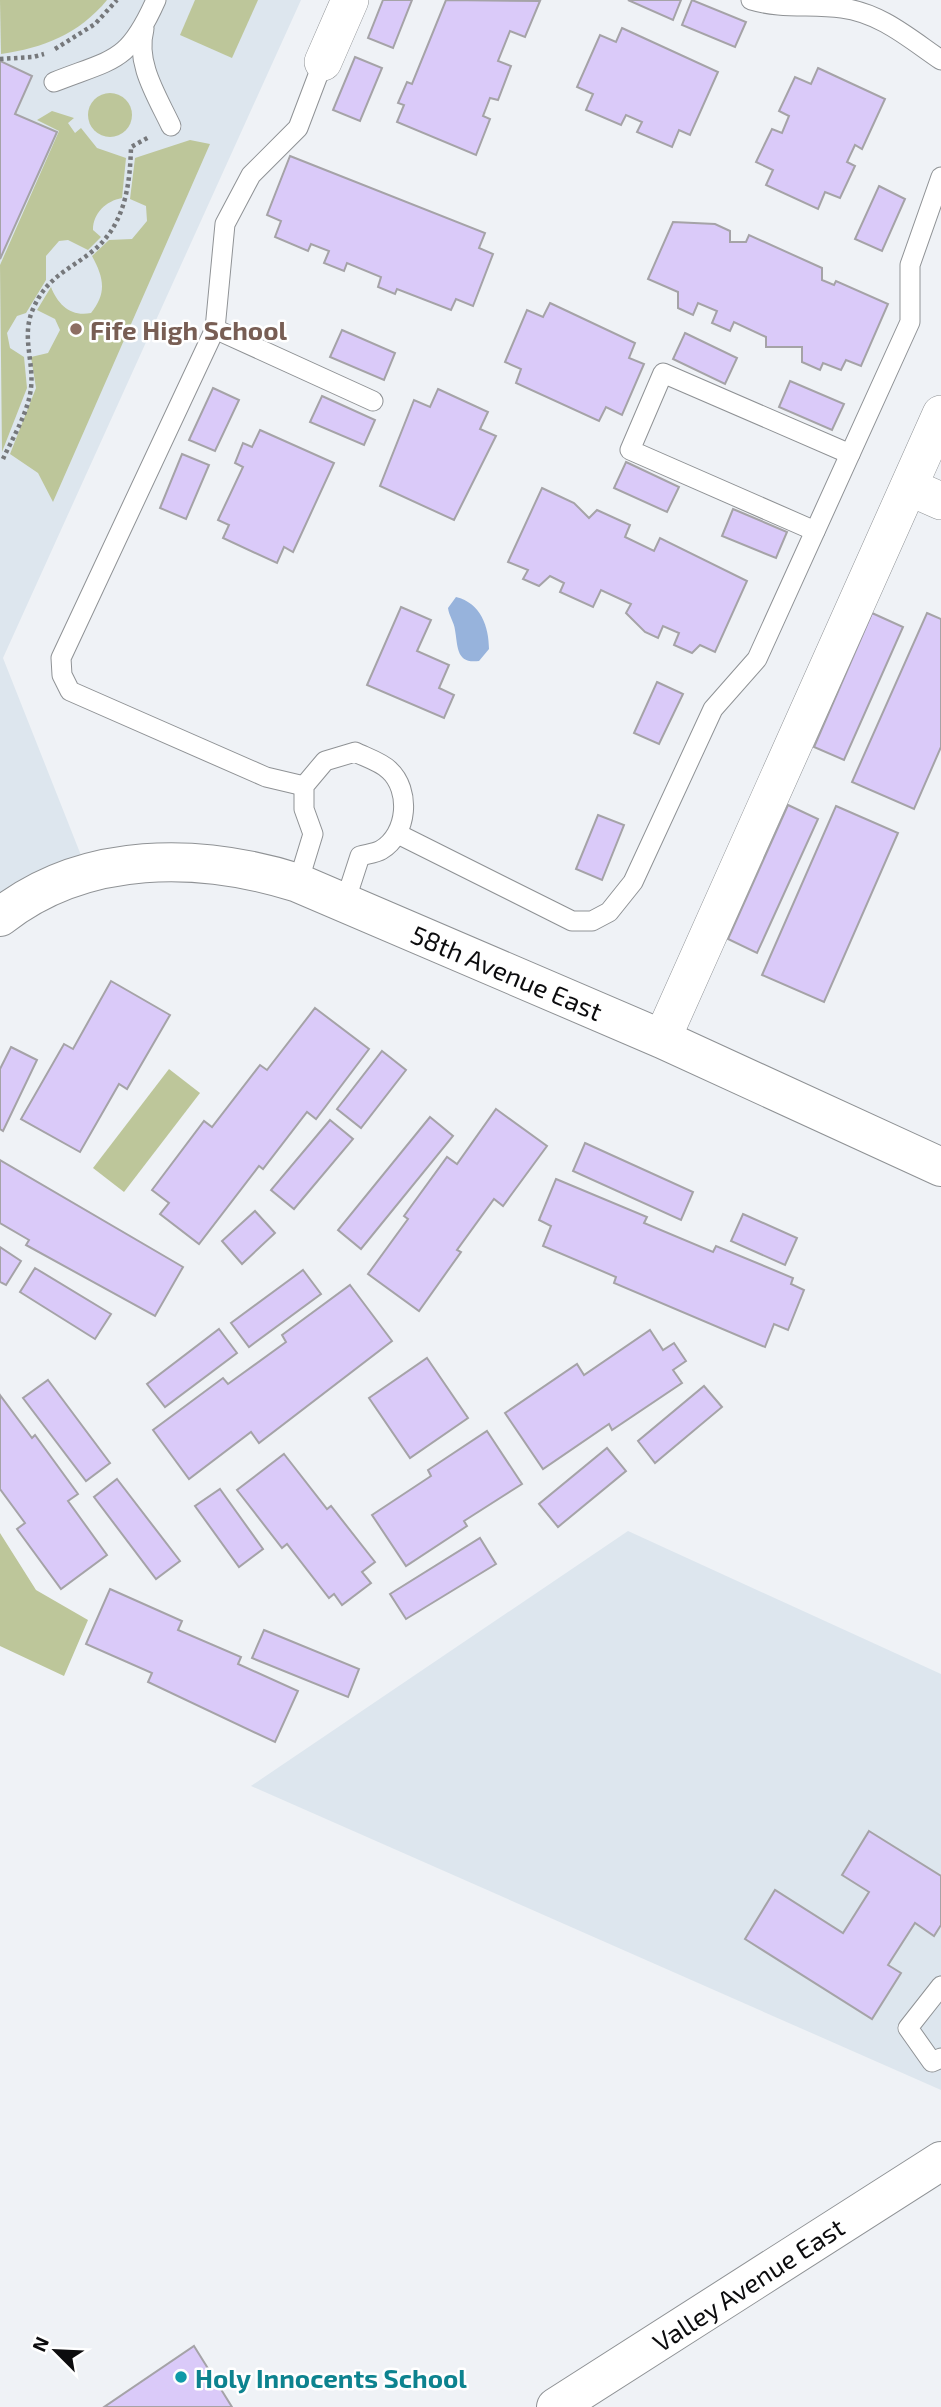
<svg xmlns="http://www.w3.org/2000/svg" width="941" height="2407" viewBox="0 0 941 2407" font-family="'Exo 2',sans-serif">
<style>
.built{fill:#dde6ee}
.green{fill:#bdc69a}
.water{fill:#97b3dc}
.building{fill:#dacaf9;stroke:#a5a3a7;stroke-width:2}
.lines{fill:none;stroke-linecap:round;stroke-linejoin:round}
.lane-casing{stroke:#8f9295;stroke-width:21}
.street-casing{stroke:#8f9295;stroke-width:38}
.secondary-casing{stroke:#8f9295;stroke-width:40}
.path{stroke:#76787b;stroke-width:4.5;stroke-dasharray:3.5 3.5;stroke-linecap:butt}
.lane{stroke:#fff;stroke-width:19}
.street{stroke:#fff;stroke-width:37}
.secondary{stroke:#fff;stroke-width:38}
.education-dot{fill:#8d6e63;stroke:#fff;stroke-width:2.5}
.culture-dot{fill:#0f9aa8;stroke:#fff;stroke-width:2.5}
.labels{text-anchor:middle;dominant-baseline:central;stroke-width:5;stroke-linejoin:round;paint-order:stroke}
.education-label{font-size:26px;font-weight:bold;fill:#785e54;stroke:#fff;text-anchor:start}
.street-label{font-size:26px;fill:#0c0c0e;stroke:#fff}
.culture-label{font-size:26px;font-weight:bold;fill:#0d838f;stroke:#fff;text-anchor:start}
</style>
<rect width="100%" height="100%" fill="#eff2f6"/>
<g class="built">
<path d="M0,0H301L3,658L88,873L0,917Z"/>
<path d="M628,1531L941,1674V2090L251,1786Z"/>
</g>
<g class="green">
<path d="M0,0H107C79,34 43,48 1,54Z"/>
<path d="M195,0H258L232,58L180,35Z"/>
<circle cx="110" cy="115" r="22"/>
<path d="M52,111L74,118L68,123L75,133L81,128L97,148L126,158L122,198C106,201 93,213 93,230L101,237L88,250L68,240L59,241L46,256V280L26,313L17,316L7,333L10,348L24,357L27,388L2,452L0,265L59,131L37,120Z"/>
<path d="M190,140L210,144L53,502L38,473L10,454L36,388L31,357L48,353L60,330L55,319L37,310L51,287C58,305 71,317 91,313C107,293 104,278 92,256L109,240L132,239L147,221L146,206L130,199L135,158Z"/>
<path d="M169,1069L200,1093L124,1192L93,1168Z"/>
<path d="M0,1533L36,1590L88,1620L64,1676L0,1646Z"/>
</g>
<path class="water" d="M456,597C481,603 489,627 489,649L479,661C456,664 458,647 455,630C454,622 449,616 448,608Z"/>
<g class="building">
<path d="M383,0H412L393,48L368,38Z"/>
<path d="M446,0L540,1L525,37L510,31L498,61L511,66L498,100L490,98L483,116L490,119L476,155L397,122L404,105L398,103L407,82L412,84Z"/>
<path d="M628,0H681L673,20Z"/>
<path d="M692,0L746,22L735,47L682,25Z"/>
<path d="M622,28L718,72L690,135L679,130L672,147L637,132L642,122L626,115L621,125L586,110L593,94L577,87L600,35L616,42Z"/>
<path d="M355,57L382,68L360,121L333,110Z"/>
<path d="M0,61L32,76L15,114L57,132L0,259Z"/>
<path d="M818,68L885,99L862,149L855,145L847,162L855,166L840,198L825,192L818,209L766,185L773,170L756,162L772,129L782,133L789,116L779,111L795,77L811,84Z"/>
<path d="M290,156L485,233L479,248L493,254L473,306L456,299L451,310L397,289L395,294L378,287L381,277L347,263L344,271L324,263L329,251L311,244L308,251L275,237L281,221L267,215Z"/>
<path d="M879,186L905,199L882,251L855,239Z"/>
<path d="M673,222L715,224L730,231V242H746L749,235L822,268V280L834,285L836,281L888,304L861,366L846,360L841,370L823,363L820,370L802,362V347H766V337L734,322L730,331L712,323L717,311L698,303L693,315L678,308V292L648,279Z"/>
<path d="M550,303L635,343L629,358L644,364L622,415L606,407L599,421L516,383L521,369L505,362L527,310L543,317Z"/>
<path d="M342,330L395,353L384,380L330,357Z"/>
<path d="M685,333L737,358L725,384L673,359Z"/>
<path d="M790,381L844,404L832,430L779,407Z"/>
<path d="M213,388L239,400L215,451L189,440Z"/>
<path d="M438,389L488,412L480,429L496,436L454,520L380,486L414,400L430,407Z"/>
<path d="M322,396L375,420L364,445L310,422Z"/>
<path d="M260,430L334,463L293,552L284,547L277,563L223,538L229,525L218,520L243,467L235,463L243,443L252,447Z"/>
<path d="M182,454L209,465L186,519L160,508Z"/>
<path d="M626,462L679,487L667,512L614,488Z"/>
<path d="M542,488L574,503L589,518L597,510L630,525L625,537L654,551L660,538L747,581L715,652L700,645L692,653L674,645L679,633L663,626L658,638L645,632L626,613L631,604L601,590L593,607L560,592L564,583L550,576L539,586L523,579L528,570L508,562Z"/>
<path d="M733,509L787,532L776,558L722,536Z"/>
<path d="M401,607L431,620L417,651L449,665L439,688L454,695L444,718L367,685Z"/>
<path d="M872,613L903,627L844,760L814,747Z"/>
<path d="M927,613L941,619V747L914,809L852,782Z"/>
<path d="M657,682L683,694L659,744L634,733Z"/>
<path d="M788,805L818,819L757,953L728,939Z"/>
<path d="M836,806L898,833L824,1002L762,975Z"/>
<path d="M598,815L624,825L602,880L576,869Z"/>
<path d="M111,981L170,1015L127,1089L119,1084L80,1152L21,1119L64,1044L73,1049Z"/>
<path d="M315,1008L369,1049L316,1119L307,1112L263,1169L259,1166L199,1244L160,1214L169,1203L152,1190L204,1121L212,1127L260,1065L267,1070Z"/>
<path d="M11,1047L37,1060L3,1131L0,1129V1069Z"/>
<path d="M382,1051L406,1070L361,1128L337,1109Z"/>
<path d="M496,1109L547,1146L503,1206L494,1199L457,1250L461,1252L419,1311L368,1274L408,1219L404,1216L447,1157L457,1164Z"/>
<path d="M430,1117L453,1136L361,1249L338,1230Z"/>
<path d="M330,1120L353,1139L294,1209L271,1190Z"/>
<path d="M585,1143L693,1192L681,1220L573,1171Z"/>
<path d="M0,1160L183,1267L155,1316L26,1245L29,1240L0,1223Z"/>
<path d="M556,1179L647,1217L644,1223L713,1252L716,1246L793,1278L791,1284L804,1290L788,1330L774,1324L765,1347L614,1283L616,1277L543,1246L551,1226L539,1220Z"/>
<path d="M255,1211L275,1233L242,1264L222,1241Z"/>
<path d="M743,1214L797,1238L785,1265L731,1241Z"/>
<path d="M0,1247L21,1261L6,1285L0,1282Z"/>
<path d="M35,1268L111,1314L95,1339L20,1292Z"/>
<path d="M303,1270L321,1294L249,1347L231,1323Z"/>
<path d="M350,1285L392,1341L259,1443L251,1432L189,1479L153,1430L223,1378L228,1384L286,1342L282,1335Z"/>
<path d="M219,1329L237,1353L165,1407L147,1384Z"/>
<path d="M650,1330L663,1350L674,1343L686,1361L673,1370L682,1383L612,1430L609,1424L543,1469L505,1413L577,1364L584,1375Z"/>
<path d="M427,1358L468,1418L410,1458L369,1398Z"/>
<path d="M48,1380L110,1463L86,1481L23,1398Z"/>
<path d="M704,1386L722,1407L655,1463L638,1441Z"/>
<path d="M0,1395L32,1438L35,1435L78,1494L68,1501L107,1555L61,1589L17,1529L25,1523L0,1489Z"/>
<path d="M487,1431L522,1484L464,1521L467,1526L406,1566L372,1515L431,1476L428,1470Z"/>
<path d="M607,1448L626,1471L558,1527L539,1504Z"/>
<path d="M284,1454L327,1509L331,1506L375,1562L362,1572L371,1583L342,1605L334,1594L329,1598L287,1544L282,1548L237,1490Z"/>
<path d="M117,1479L180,1561L156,1579L94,1497Z"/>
<path d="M220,1489L263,1549L239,1567L195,1506Z"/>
<path d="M480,1538L496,1564L406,1619L390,1594Z"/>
<path d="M110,1589L182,1621L178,1630L241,1657L238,1664L298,1691L275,1742L148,1682L152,1673L86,1644Z"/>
<path d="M264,1630L359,1669L348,1697L252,1658Z"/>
<path d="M869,1831L941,1876V1925L934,1936L915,1923L888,1965L901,1973L872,2019L745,1939L775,1890L843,1933L869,1892L842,1875Z"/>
<path d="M194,2346L232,2407H104Z"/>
</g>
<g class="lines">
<defs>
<g id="lane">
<path d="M751,0C781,9 811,4 842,8C881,13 910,39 941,60"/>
<path d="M144,29C135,63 157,96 171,126"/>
<path d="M54,82C115,58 128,63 156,0"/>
<path d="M215,329L373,401"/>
<path d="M815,531L630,450L663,373L850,454"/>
<path d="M304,786L266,777L70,691L62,675L61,658L215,329L225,224L251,175L298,128L323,62"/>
<path d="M398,834L572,921H592L609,912L633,882L713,709L757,659L910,322V265L941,177"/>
<path d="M298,883L313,834L304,809V786L325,761L355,752C365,757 381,762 389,770C411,790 408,834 381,850C376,853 367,854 360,856L345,902"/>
<path d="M941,1986L908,2028L932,2062L941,2058"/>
</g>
<g id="street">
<path d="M323,62L350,0"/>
<path d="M909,487L941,501"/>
<path d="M662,1039L941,414"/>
</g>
<g id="secondary">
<path d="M0,917C85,850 200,852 298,883L662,1039L941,1167"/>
<path d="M556,2407L941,2161"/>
</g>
</defs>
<use href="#lane" class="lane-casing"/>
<use href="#street" class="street-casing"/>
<use href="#secondary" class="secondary-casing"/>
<g class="path">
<path d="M55,49L95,24L117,0"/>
<path d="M0,59L33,57L44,54"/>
<path d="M3,459C13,437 28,413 31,388C34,361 21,336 33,309C47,276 70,270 94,250C125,224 130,185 131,147L149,137"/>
</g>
<use href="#lane" class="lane"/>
<use href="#street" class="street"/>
<use href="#secondary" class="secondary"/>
</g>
<circle class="education-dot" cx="76" cy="329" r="7"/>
<circle class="culture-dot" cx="181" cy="2377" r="7"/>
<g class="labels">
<g class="education-label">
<text x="90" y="329">Fife High School</text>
</g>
<g class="street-label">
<text transform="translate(507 972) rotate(23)">58th Avenue East</text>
<text transform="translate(748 2284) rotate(-33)">Valley Avenue East</text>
</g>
<g class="culture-label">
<text x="195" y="2377">Holy Innocents School</text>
</g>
</g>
<g transform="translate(56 2351) rotate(294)" stroke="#ffffff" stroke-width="5" paint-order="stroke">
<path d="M0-5L12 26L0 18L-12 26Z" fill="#0c0c0e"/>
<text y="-10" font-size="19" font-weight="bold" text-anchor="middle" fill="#0c0c0e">N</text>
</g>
</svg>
